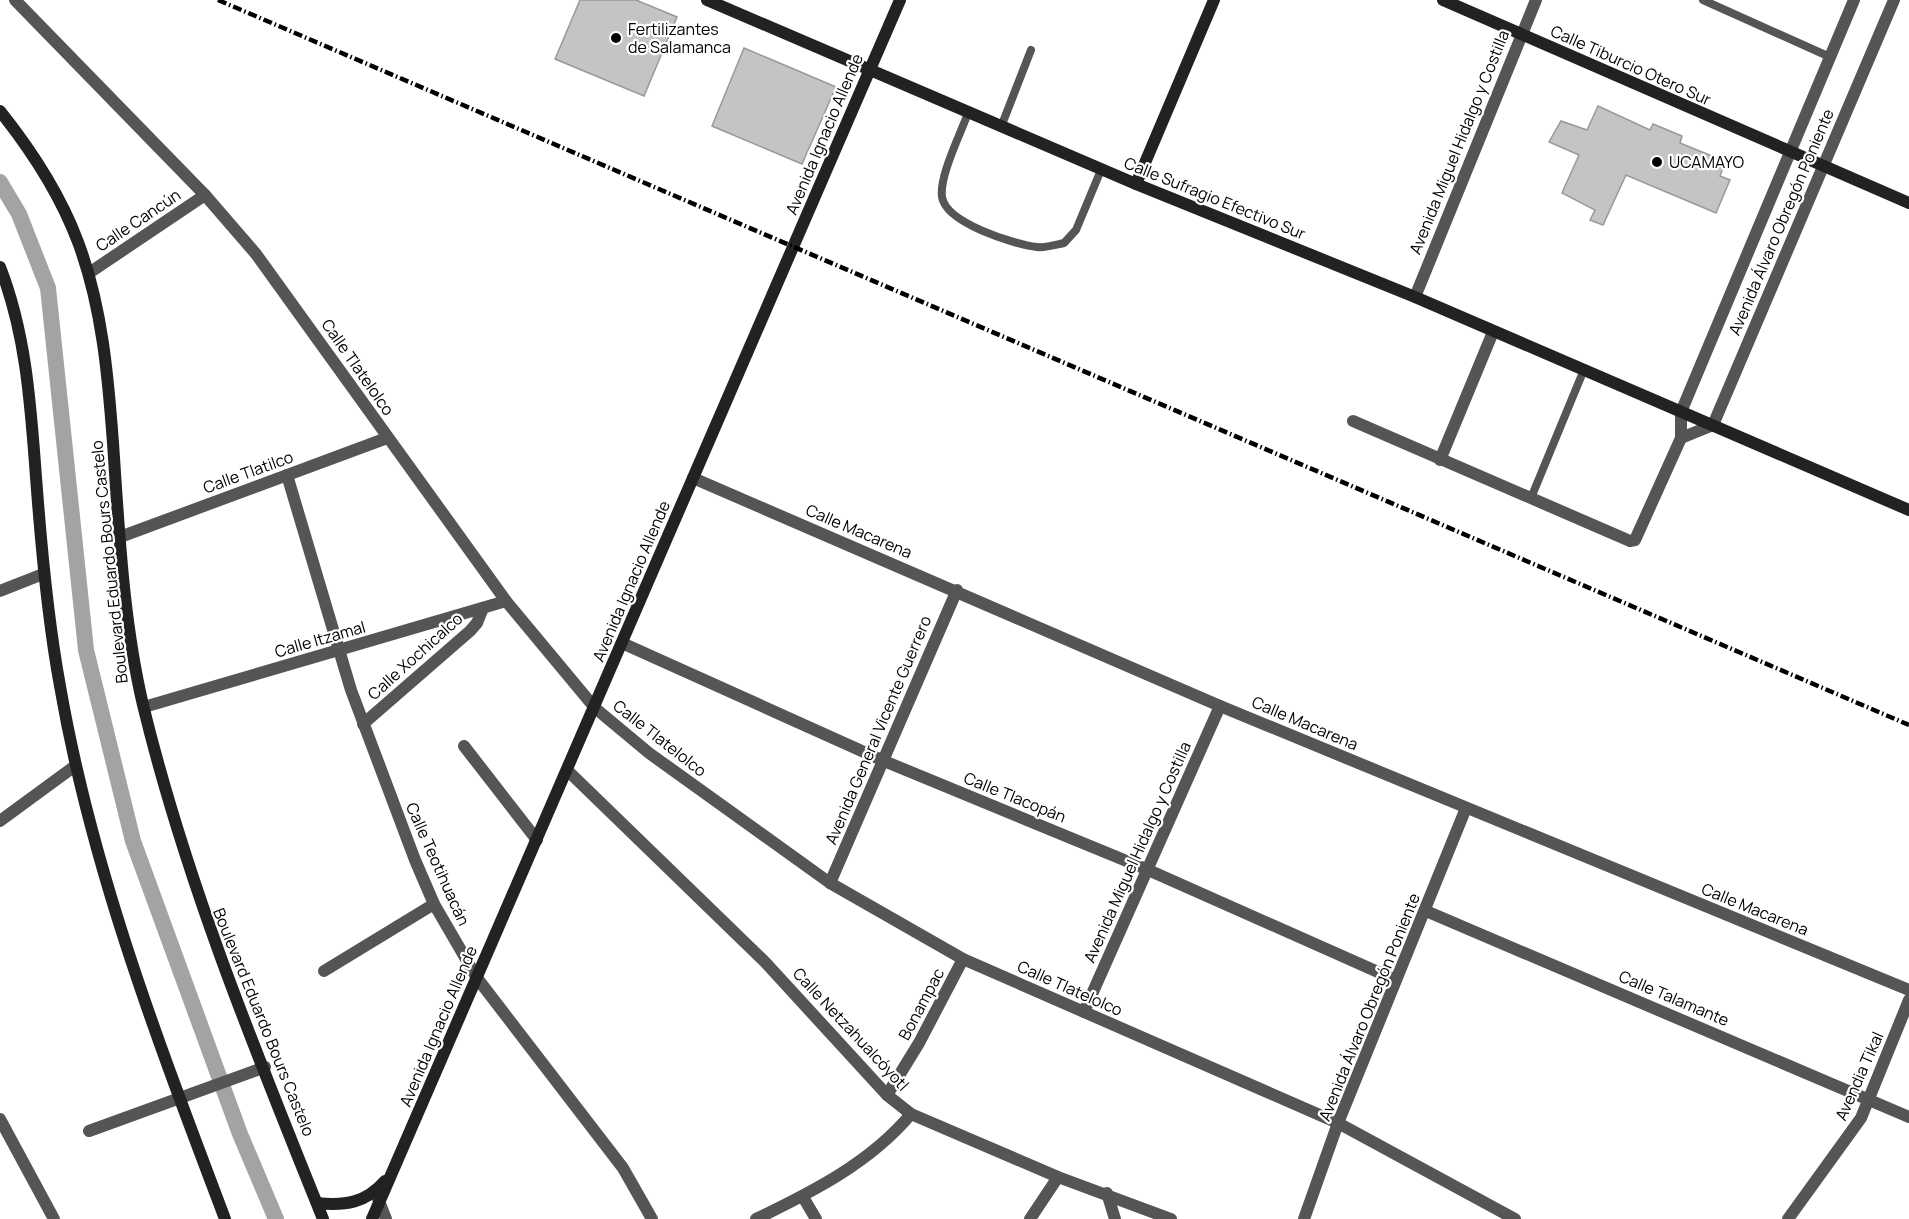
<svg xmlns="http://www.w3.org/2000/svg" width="1909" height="1219" viewBox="0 0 1909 1219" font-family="Manrope,sans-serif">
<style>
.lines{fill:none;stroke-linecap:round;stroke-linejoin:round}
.canal{stroke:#a3a3a3;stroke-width:16}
.building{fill:#c4c4c4;stroke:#999;stroke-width:1.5}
.lane{stroke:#555;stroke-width:8}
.street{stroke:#555;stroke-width:12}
.secondary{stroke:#222;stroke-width:12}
.rail{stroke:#000;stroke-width:4.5;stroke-dasharray:9 3 1.5 3;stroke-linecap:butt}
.poi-dot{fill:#000;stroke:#fff;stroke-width:2}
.labels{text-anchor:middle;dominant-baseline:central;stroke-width:4.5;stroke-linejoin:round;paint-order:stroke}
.poi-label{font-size:16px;fill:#000;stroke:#fff;text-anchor:start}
.street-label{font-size:16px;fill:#000;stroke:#fff}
</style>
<rect width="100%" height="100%" fill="#fff"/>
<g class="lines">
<path class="canal" d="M0,182L19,214L48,288L86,650L133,841L240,1134L276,1219"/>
</g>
<g class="building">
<path d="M580,0H636L677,17L644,96L555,59Z"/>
<path d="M744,48L836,87L802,164L712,126Z"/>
<path d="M1598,106L1650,130L1653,124L1682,136L1680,143L1719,159L1716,165L1723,168L1720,176L1730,180L1716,213L1626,175L1603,225L1590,220L1595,210L1562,193L1579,155L1549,142L1561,121L1587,130Z"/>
</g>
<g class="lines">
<g class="lane">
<path d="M1703,0L1830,57"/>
<path d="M968,113C961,133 939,176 942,197C946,223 1013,244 1037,247C1045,248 1055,245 1064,243L1076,230L1101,170"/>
<path d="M1001,127L1031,50"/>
<path d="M1531,498L1583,372"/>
</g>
<g class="street">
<path d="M15,0L205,195L256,254L506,601L595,708L649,753L830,883L963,959L1338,1123L1515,1219"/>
<path d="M89,273L205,195"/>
<path d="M1415,297L1536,0"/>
<path d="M1353,421L1630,541L1635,540L1681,438V412L1854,0"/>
<path d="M1681,438L1713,425L1894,0"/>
<path d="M1440,460L1493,332"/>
<path d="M287,475L351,690L415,860L434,904L477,978L623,1168L652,1219"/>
<path d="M693,478L1220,706L1909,990"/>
<path d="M120,537L387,438"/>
<path d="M0,591L43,574"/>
<path d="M622,643L884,761L1146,869L1396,980"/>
<path d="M144,707L506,601"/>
<path d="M363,724L470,631L477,623L483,608"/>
<path d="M464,746L537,840"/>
<path d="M567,770L765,962L887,1095L911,1114L1058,1177L1171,1219"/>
<path d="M0,821L75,766"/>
<path d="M830,883L957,590"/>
<path d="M1426,911L1909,1117"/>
<path d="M324,971L434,904"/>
<path d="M1084,1012L1220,706"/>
<path d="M887,1095L919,1043L963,959"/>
<path d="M0,1119L54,1219"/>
<path d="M89,1131L265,1067"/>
<path d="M1107,1193L1115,1219"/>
<path d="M377,1196L386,1219"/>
<path d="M803,1197L816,1219"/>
<path d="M756,1219C812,1192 870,1163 911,1114"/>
<path d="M1030,1219L1058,1177"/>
<path d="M1304,1219L1338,1123L1466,808"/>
<path d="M1788,1219L1861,1118L1909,1000"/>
</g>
<g class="secondary">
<path d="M707,0L1136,184L1415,297L1909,510"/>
<path d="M1443,0L1909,203"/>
<path d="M0,111C32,151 60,194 78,242C102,306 108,375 113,443C119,530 123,620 143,705C186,882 255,1050 323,1219"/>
<path d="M1136,184L1214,0"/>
<path d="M0,267C28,339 31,414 37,490C42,556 48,621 60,686C92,871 159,1044 225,1219"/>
<path d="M317,1203C345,1206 366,1203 385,1181"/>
<path d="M372,1219L900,0"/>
</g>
<path class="rail" d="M218,0L1909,725"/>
</g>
<g class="poi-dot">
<circle cx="616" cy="38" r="6"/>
<circle cx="1657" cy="162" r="6"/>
</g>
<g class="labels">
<g class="poi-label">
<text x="628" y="29">Fertilizantes<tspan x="628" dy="18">de Salamanca</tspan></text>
<text x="1669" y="162">UCAMAYO</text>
</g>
<g class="street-label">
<text transform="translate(1631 65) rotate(24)">Calle Tiburcio Otero Sur</text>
<text transform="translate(824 134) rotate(-67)">Avenida Ignacio Allende</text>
<text transform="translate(1459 142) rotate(-68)">Avenida Miguel Hidalgo y Costilla</text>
<text transform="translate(1215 198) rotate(22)">Calle Sufragio Efectivo Sur</text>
<text transform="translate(138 220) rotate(-34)">Calle Cancún</text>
<text transform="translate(1781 222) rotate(-67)">Avenida Álvaro Obregón Poniente</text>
<text transform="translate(358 367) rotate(55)">Calle Tlatelolco</text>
<text transform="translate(248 472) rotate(-20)">Calle Tlatilco</text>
<text transform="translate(859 531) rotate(23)">Calle Macarena</text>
<text transform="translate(109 562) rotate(-96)">Boulevard Eduardo Bours Castelo</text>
<text transform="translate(631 581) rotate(-67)">Avenida Ignacio Allende</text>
<text transform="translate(320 639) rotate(-16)">Calle Itzamal</text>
<text transform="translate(415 656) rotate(-42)">Calle Xochicalco</text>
<text transform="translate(1305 723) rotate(23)">Calle Macarena</text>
<text transform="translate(878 730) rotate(-67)">Avenida General Vicente Guerrero</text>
<text transform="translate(660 738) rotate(38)">Calle Tlatelolco</text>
<text transform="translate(1015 797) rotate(22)">Calle Tlacopán</text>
<text transform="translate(1137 852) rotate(-66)">Avenida Miguel Hidalgo y Costilla</text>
<text transform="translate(438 864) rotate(66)">Calle Teotihuacán</text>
<text transform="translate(1755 909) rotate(22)">Calle Macarena</text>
<text transform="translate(1070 988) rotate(24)">Calle Tlatelolco</text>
<text transform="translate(1674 998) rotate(23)">Calle Talamante</text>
<text transform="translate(921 1004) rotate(-62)">Bonampac</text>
<text transform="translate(1369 1007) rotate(-68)">Avenida Álvaro Obregón Poniente</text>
<text transform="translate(264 1022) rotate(68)">Boulevard Eduardo Bours Castelo</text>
<text transform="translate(438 1026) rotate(-67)">Avenida Ignacio Allende</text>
<text transform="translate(851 1029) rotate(47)">Calle Netzahualcóyotl</text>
<text transform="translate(1859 1076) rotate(-66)">Avendia Tikal</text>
</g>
</g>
</svg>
